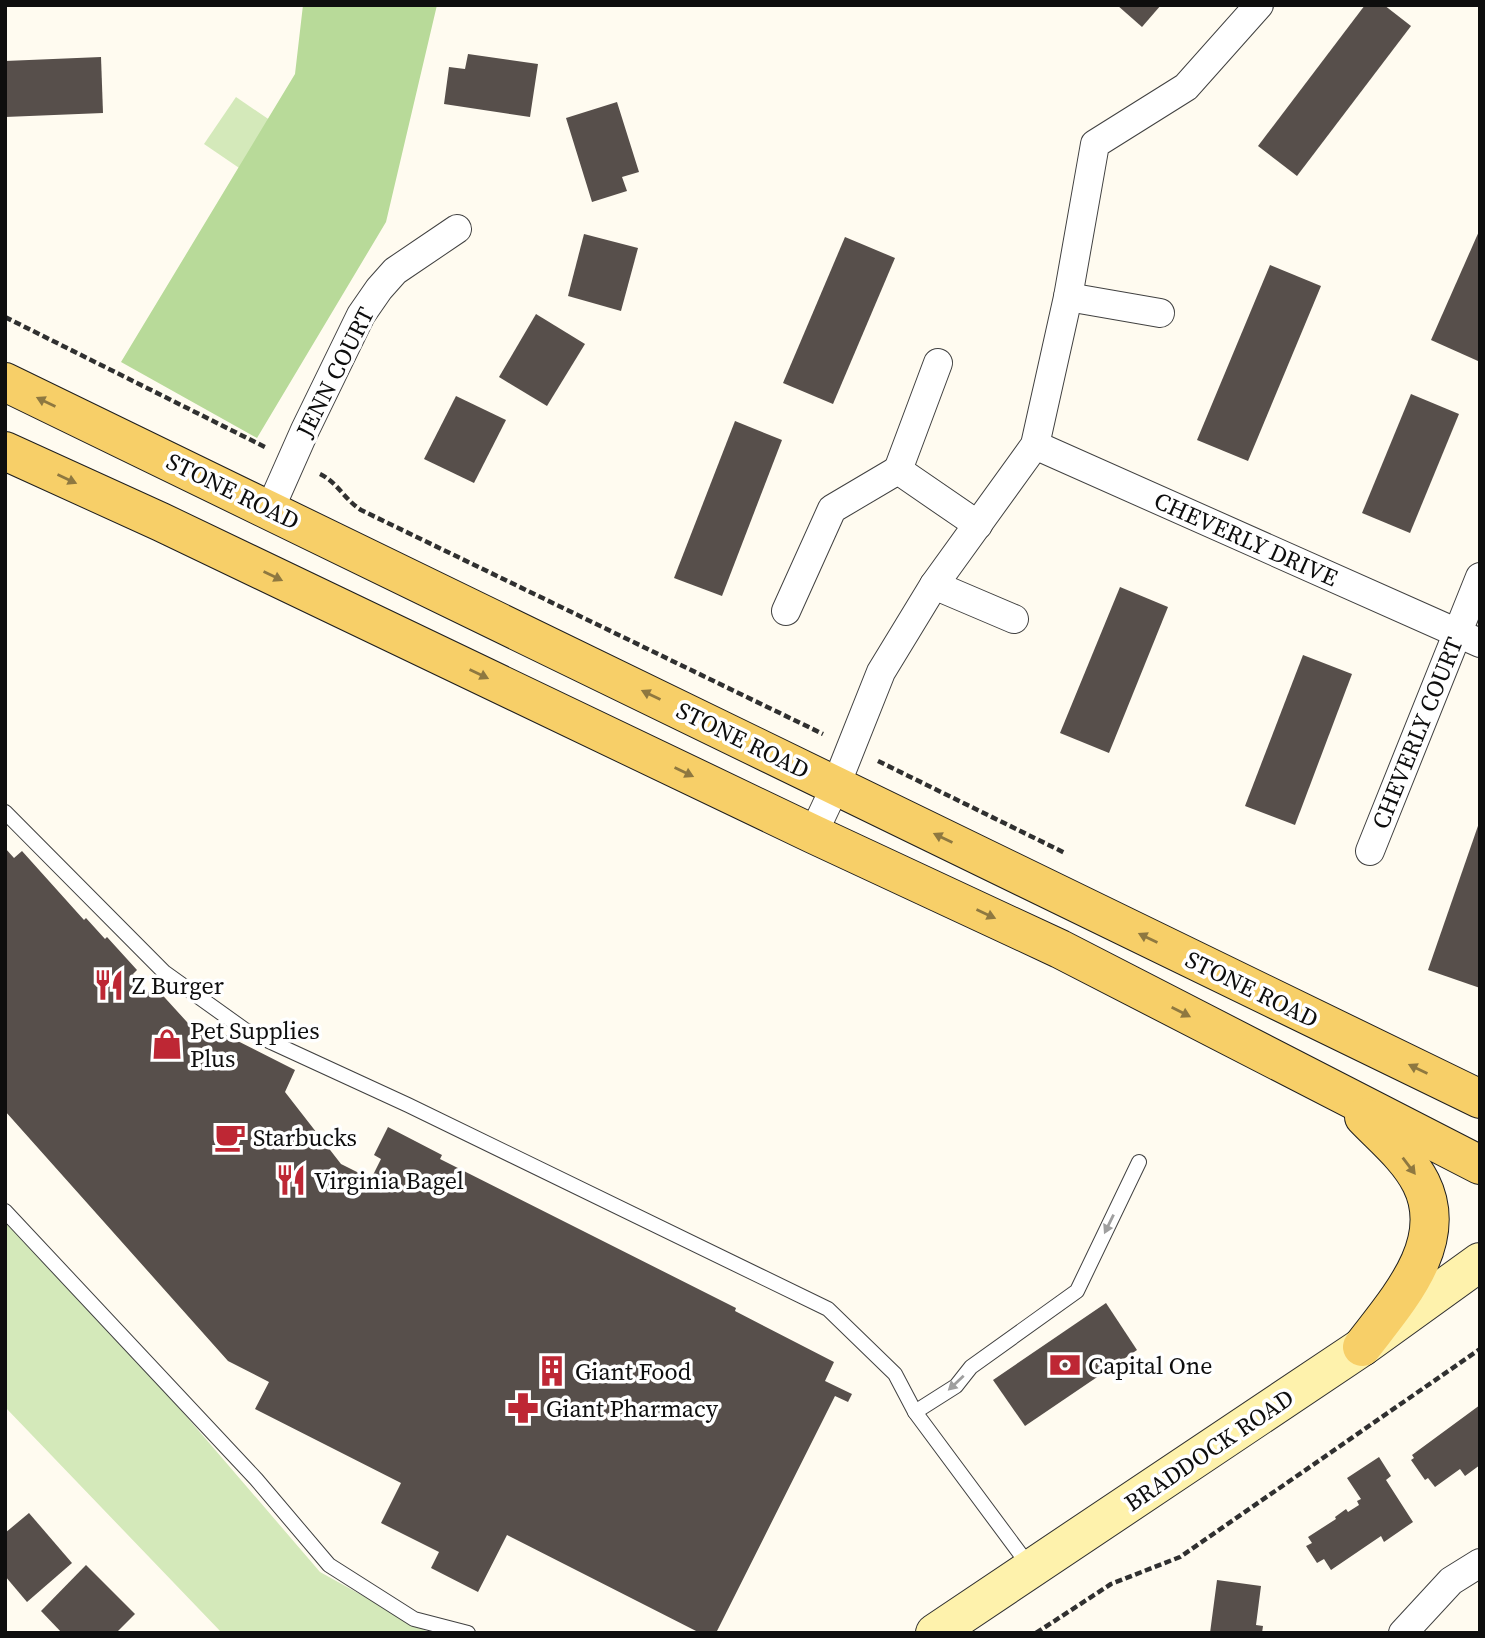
<svg xmlns="http://www.w3.org/2000/svg" width="1485" height="1638" viewBox="0 0 1485 1638" font-family="'Source Serif 4',serif">
<style>
.green{fill:#d4e9ba}
.forest{fill:#b8da99}
.building{fill:#574f4b}
.lines{fill:none;stroke-linecap:round;stroke-linejoin:round}
.lane-casing{stroke:#414141;stroke-width:16}
.street-casing{stroke:#414141;stroke-width:30}
.secondary-casing{stroke:#303030;stroke-width:40}
.primary-casing{stroke:#1f1f1f;stroke-width:40}
.path{stroke:#303030;stroke-width:4.5;stroke-dasharray:7 3.5;stroke-linecap:butt}
.lane{stroke:#fff;stroke-width:14}
.street{stroke:#fff;stroke-width:28}
.secondary{stroke:#fef2ac;stroke-width:38}
.primary{stroke:#f7cf68;stroke-width:38}
.oneway{fill:#8e7840}
.oneway2{fill:#9f9f9f}
.labels{text-anchor:middle;dominant-baseline:central;stroke-width:7;stroke-linejoin:round;paint-order:stroke}
.street-label{font-size:24px;fill:#0e0e0e;stroke:#fff}
.poi-label{font-size:24px;fill:#0e0e0e;stroke:#fff;text-anchor:start}
</style>
<rect width="100%" height="100%" fill="#fffbf0"/>
<g class="green">
<path d="M236,97L280,127L248,174L204,144Z"/>
<path d="M5,1205L320,1572L430,1633H222L5,1407Z"/>
</g>
<path class="forest" d="M303,5H437L386,222L257,438L121,362L295,74Z"/>
<g class="building">
<path d="M1117,5H1161L1142,27Z"/>
<path d="M1365,5H1384L1411,26L1297,176L1258,146Z"/>
<path d="M468,54L538,64L530,117L444,104L449,67L465,69Z"/>
<path d="M101,57L103,113L5,117V61Z"/>
<path d="M617,102L639,172L622,177L627,191L592,202L566,118Z"/>
<path d="M1480,229V358L1478,361L1431,340Z"/>
<path d="M584,234L638,248L621,311L568,296Z"/>
<path d="M845,237L895,258L833,404L783,383Z"/>
<path d="M1270,265L1321,286L1248,461L1197,440Z"/>
<path d="M536,314L585,344L547,406L499,377Z"/>
<path d="M1411,394L1459,414L1410,533L1362,513Z"/>
<path d="M456,396L506,420L474,483L424,459Z"/>
<path d="M735,421L782,440L722,596L674,578Z"/>
<path d="M1120,587L1168,607L1109,753L1060,733Z"/>
<path d="M1303,655L1352,674L1295,825L1245,806Z"/>
<path d="M1479,823H1480V988L1428,970Z"/>
<path d="M5,848L14,858L22,851L84,920L86,918L105,939L107,937L137,970L133,974L150,994L156,988L197,1033L202,1023L295,1070L285,1092L341,1164L371,1179L381,1159L374,1155L388,1127L442,1155L440,1159L736,1308L735,1311L834,1362L825,1381L852,1394L848,1402L835,1396L716,1633H700L507,1535L478,1592L431,1568L439,1552L381,1523L401,1483L255,1409L269,1382L228,1361L5,1111Z"/>
<path d="M1106,1303L1137,1350L1025,1426L993,1380Z"/>
<path d="M1480,1405V1465L1465,1476L1460,1469L1435,1487L1428,1478L1425,1480L1411,1460L1414,1458L1412,1455Z"/>
<path d="M1379,1457L1391,1476L1386,1480L1413,1522L1384,1542L1381,1536L1331,1570L1324,1559L1317,1563L1306,1546L1312,1543L1308,1537L1336,1519L1335,1517L1346,1509L1348,1512L1359,1505L1357,1501L1361,1499L1347,1478Z"/>
<path d="M29,1513L72,1563L27,1602L5,1576V1533Z"/>
<path d="M86,1565L135,1614L116,1633H62L41,1611Z"/>
<path d="M1217,1580L1261,1586L1256,1625L1263,1626L1262,1633H1210Z"/>
</g>
<g class="lines">
<defs>
<g id="lane">
<path d="M5,812L164,972L245,1030L408,1105L828,1309L895,1374L915,1412L1030,1567"/>
<path d="M5,1211L256,1479L329,1565L414,1619L468,1633"/>
<path d="M915,1412L956,1386L971,1367L1077,1291L1139,1162"/>
</g>
<g id="street">
<path d="M1068,297L1160,313"/>
<path d="M1035,445L1480,643"/>
<path d="M898,470L938,363"/>
<path d="M270,509L305,430L361,315L379,289L395,271L457,229"/>
<path d="M934,585L1014,619"/>
<path d="M786,611L832,509L898,470L978,525"/>
<path d="M813,834L836,785L881,672L934,585L1035,445L1068,297L1095,144L1186,87L1259,5"/>
<path d="M1370,851L1480,577"/>
<path d="M1403,1633L1451,1581L1480,1563"/>
</g>
<path id="secondary" d="M935,1633L1362,1347L1480,1262"/>
<g id="primary">
<path d="M5,382L1480,1099"/>
<path d="M5,451L161,522L813,834L1060,949L1480,1165"/>
<path d="M1362,1347C1397,1301 1451,1243 1421,1183C1408,1157 1383,1137 1364,1117"/>
</g>
</defs>
<use href="#lane" class="lane-casing"/>
<use href="#street" class="street-casing"/>
<use href="#secondary" class="secondary-casing"/>
<use href="#primary" class="primary-casing"/>
<g class="path">
<path d="M5,317L265,447"/>
<path d="M320,474C337,482 345,500 361,510L823,734"/>
<path d="M878,761L1065,853"/>
<path d="M1036,1633L1111,1584L1180,1557L1480,1349"/>
</g>
<use href="#lane" class="lane"/>
<use href="#street" class="street"/>
<use href="#secondary" class="secondary"/>
<use href="#primary" class="primary"/>
</g>
<defs><path id="oneway-solid" d="M-6-.8H1V-3.2L6.5 0L1 3.2V.8H-6Z" transform="scale(1.75)"/></defs>
<g class="oneway">
<use href="#oneway-solid" transform="translate(46 402) rotate(-154)"/>
<use href="#oneway-solid" transform="translate(67 479) rotate(25)"/>
<use href="#oneway-solid" transform="translate(273 576) rotate(26)"/>
<use href="#oneway-solid" transform="translate(479 674) rotate(26)"/>
<use href="#oneway-solid" transform="translate(651 695) rotate(-154)"/>
<use href="#oneway-solid" transform="translate(684 772) rotate(26)"/>
<use href="#oneway-solid" transform="translate(943 838) rotate(-154)"/>
<use href="#oneway-solid" transform="translate(986 914) rotate(25)"/>
<use href="#oneway-solid" transform="translate(1148 938) rotate(-154)"/>
<use href="#oneway-solid" transform="translate(1181 1012) rotate(27)"/>
<use href="#oneway-solid" transform="translate(1418 1069) rotate(-154)"/>
<use href="#oneway-solid" transform="translate(1409 1166) rotate(53)"/>
</g>
<g class="oneway2">
<use href="#oneway-solid" transform="translate(1109 1224) rotate(116)"/>
<use href="#oneway-solid" transform="translate(956 1383) rotate(137)"/>
</g>
<defs>
<symbol id="restaurant-bare" viewBox="-9 -9 18 18"><path d="M-5-6h1v4h1v-4h1v4h1v-4h1v5L-1.5 .5V6h-2V.5L-5-1ZM5-6V6H3V1.5H1.5Q1.5-4 5-6Z" fill="#be2734" stroke="#fff" stroke-width="2.5" paint-order="stroke"/></symbol>
<symbol id="shop-bare" viewBox="-9 -9 18 18"><path d="M-5-2.5h2.3a2.7 3.5 0 0 1 5.4 0H5L5.5 6h-11ZM-1.5-2.5h3a1.5 2.3 0 0 0-3 0Z" fill="#be2734" stroke="#fff" stroke-width="2.5" paint-order="stroke"/></symbol>
<symbol id="cafe-bare" viewBox="-9 -9 18 18"><path d="M-5.5-4.5H6V0H3Q3 3.5 0 3.5H-2.5Q-5.5 3.5-5.5 0ZM3-3.2v2h1.7v-2ZM-6 4.5H4V6H-6Z" fill="#be2734" stroke="#fff" stroke-width="2.5" paint-order="stroke"/></symbol>
<symbol id="bank-bare" viewBox="-9 -9 18 18"><path d="M-6-4H6V4H-6ZM0-2.3a2.3 2.3 0 1 0 0 4.6a2.3 2.3 0 1 0 0-4.6Z" fill="#be2734" stroke="#fff" stroke-width="2.5" paint-order="stroke"/></symbol>
<symbol id="building-bare" viewBox="-9 -9 18 18"><path d="M-4-6H4V6H1V3H-1V6H-4ZM-2.5-4.3h1.7v1.8h-1.7ZM.8-4.3h1.7v1.8H.8ZM-2.5-1h1.7V.8h-1.7ZM.8-1h1.7V.8H.8Z" fill="#be2734" stroke="#fff" stroke-width="2.5" paint-order="stroke"/></symbol>
<symbol id="pharmacy-bare" viewBox="-9 -9 18 18"><path d="M-2-6h4v4h4v4h-4v4h-4v-4h-4v-4h4Z" fill="#be2734" stroke="#fff" stroke-width="2.5" paint-order="stroke"/></symbol>
</defs>
<g fill-rule="evenodd">
<use href="#restaurant-bare" x="87" y="963" width="44" height="44"/>
<use href="#shop-bare" x="145" y="1022" width="44" height="44"/>
<use href="#cafe-bare" x="208" y="1115" width="44" height="44"/>
<use href="#restaurant-bare" x="269" y="1158" width="44" height="44"/>
<use href="#bank-bare" x="1043" y="1343" width="44" height="44"/>
<use href="#building-bare" x="530" y="1349" width="44" height="44"/>
<use href="#pharmacy-bare" x="501" y="1386" width="44" height="44"/>
</g>
<g class="labels">
<g class="street-label">
<text transform="translate(335 372) rotate(-63)">JENN COURT</text>
<text transform="translate(233 491) rotate(26)">STONE ROAD</text>
<text transform="translate(1246 539) rotate(24)">CHEVERLY DRIVE</text>
<text transform="translate(1417 733) rotate(-68)">CHEVERLY COURT</text>
<text transform="translate(743 740) rotate(26)">STONE ROAD</text>
<text transform="translate(1252 989) rotate(26)">STONE ROAD</text>
<text transform="translate(1209 1450) rotate(-34)">BRADDOCK ROAD</text>
</g>
<g class="poi-label">
<text x="132" y="985">Z Burger</text>
<text x="190" y="1030">Pet Supplies<tspan x="190" dy="28">Plus</tspan></text>
<text x="253" y="1137">Starbucks</text>
<text x="314" y="1180">Virginia Bagel</text>
<text x="1088" y="1365">Capital One</text>
<text x="575" y="1371">Giant Food</text>
<text x="546" y="1408">Giant Pharmacy</text>
</g>
</g>
<rect width="1485" height="1638" fill="none" stroke="#0e0e0e" stroke-width="14"/>
</svg>
